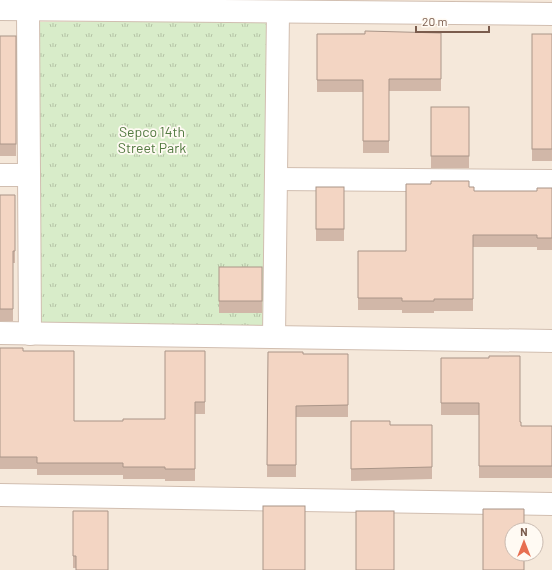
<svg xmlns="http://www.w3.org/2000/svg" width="552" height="570" viewBox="0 0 552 570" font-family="Barlow,sans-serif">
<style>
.residential{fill:#f5e8da;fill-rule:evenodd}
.park{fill:url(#park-tufts)}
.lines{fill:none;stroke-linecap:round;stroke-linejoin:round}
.minor-casing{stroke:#d1beb0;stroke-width:24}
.minor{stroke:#fff;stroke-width:22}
.wall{fill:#d1b7a8}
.building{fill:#f3d5c3;stroke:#aa9588}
.labels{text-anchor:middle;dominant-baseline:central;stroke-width:3.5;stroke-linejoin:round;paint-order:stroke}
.park-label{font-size:14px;fill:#537a41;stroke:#fffaf3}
</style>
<defs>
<pattern id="park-tufts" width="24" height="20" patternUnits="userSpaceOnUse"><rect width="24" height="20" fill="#d8ecc9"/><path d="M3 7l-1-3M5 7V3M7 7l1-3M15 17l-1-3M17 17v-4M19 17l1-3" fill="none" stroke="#b4c2a5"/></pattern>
</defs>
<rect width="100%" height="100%" fill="#fdf6ec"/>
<path class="residential" d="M0,0H552V570H0ZM512,530H536V554H512Z"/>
<path class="park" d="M270,21L265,327H37L34,22Z"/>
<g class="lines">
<defs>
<g id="minor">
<path d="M0,9L552,14"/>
<path d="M28,10L30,334"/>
<path d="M0,175H29"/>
<path d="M276,179L552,181"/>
<path d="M0,333L552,341"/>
<path d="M274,337L278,12"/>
<path d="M0,495L552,504"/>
</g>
</defs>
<use href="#minor" class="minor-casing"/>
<use href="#minor" class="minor"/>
</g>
<g class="wall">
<path d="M441,33V91H389V153H363V92H317V34Z"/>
<rect x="532" y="34" width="20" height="127"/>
<rect x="0" y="36" width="16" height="120"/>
<rect x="431" y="107" width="38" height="61"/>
<rect x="316" y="187" width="28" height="54"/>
<path d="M469,187L474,191H537L552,188V250H537V247H473V311H434V313H402V310H358V251H406Z"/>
<path d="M0,195H15V263H13V321H0Z"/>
<rect x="219" y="267" width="43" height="46"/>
<path d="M0,348L23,351L74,421H123L165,419L205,351V414H195V481H165V479H123V475H37V469H0Z"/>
<path d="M268,352L303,354H348V417H296V477H267Z"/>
<path d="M441,358L520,422L521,426H552V478H479V415H441Z"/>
<path d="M351,421L390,425H432V479L351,481Z"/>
<path d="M73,511H108L76,568H73Z"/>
</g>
<g class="building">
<path d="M365,31L441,33V79H389V141H363V80H317V34H365Z"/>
<rect x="532" y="34" width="20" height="115"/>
<rect x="0" y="36" width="16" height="108"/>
<rect x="431" y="107" width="38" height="49"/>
<path d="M431,181H469V187H474V191H537V188H552V238H537V235H473V299H434V301H402V298H358V251H406V184H431Z"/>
<rect x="316" y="187" width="28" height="42"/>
<path d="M0,195H15V251H13V309H0Z"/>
<rect x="219" y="267" width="43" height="34"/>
<path d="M0,348H23V351H74V421H123V419H165V351H205V402H195V469H165V467H123V463H37V457H0Z"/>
<path d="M268,352H303V354H348V405L296,406V465H267Z"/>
<path d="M489,356H520V422H521V426H552V466H479V403H441V358H489Z"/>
<path d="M351,421H390V425H432V467L351,469Z"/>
<rect x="263" y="506" width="42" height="64"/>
<path d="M483,509H524V530H512V554H524V570H483Z"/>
<path d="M73,511H108V570H76V556H73Z"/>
<rect x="356" y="511" width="38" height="59"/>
</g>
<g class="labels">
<g class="park-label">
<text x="152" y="131">Sepco 14th<tspan x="152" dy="16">Street Park</tspan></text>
</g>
</g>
<g transform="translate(524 542)"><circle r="19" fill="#fffaf3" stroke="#cabbb1"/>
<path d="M0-3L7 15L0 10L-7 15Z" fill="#e76f51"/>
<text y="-6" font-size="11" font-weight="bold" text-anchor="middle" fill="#7a5c4d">N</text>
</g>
<path d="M416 26v6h73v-6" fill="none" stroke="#7a5c4d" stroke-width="2"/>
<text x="422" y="26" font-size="12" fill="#7a5c4d" stroke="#fffaf3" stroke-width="3" paint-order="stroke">20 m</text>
</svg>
